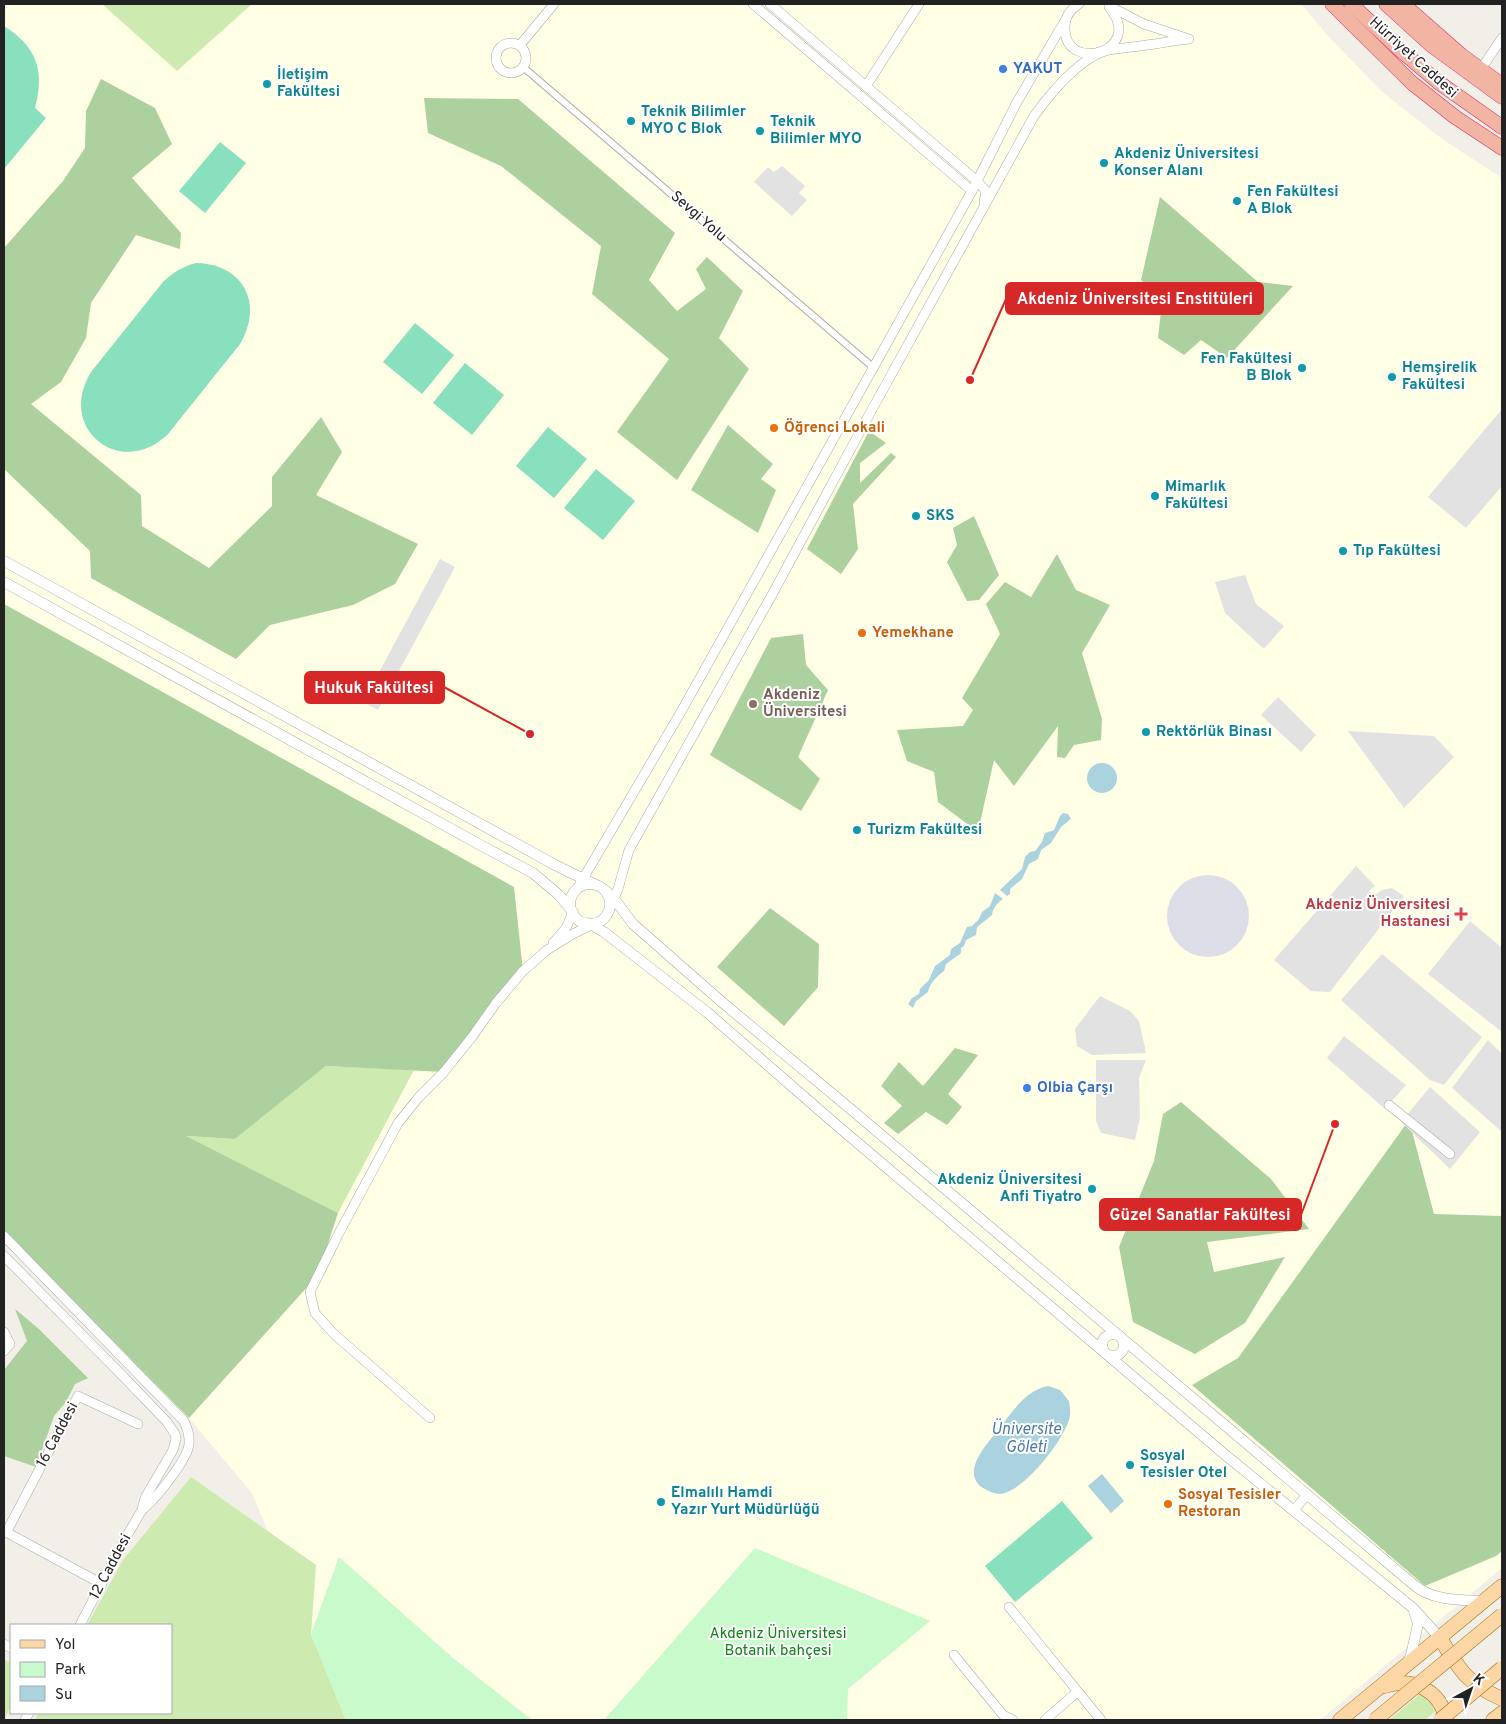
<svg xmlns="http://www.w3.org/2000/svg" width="1506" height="1724" viewBox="0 0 1506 1724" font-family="Overpass,sans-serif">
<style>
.education{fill:#ffffe5}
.grass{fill:#cdebb0}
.forest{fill:#add19e}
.park{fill:#c8facc}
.pitch{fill:#88e0be}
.parking{fill:#e2e2e2}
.plaza{fill:#dddde8}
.water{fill:#aad3df}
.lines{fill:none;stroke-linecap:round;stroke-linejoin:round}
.pedestrian-casing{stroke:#a9a9a9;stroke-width:8}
.minor-casing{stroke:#a9a9a9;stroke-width:10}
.tertiary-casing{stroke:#a9a9a9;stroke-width:11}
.primary-casing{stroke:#a06b00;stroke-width:15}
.trunk-casing{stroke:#dc2a67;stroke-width:15}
.pedestrian{stroke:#fff;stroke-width:6}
.minor{stroke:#fff;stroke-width:9}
.tertiary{stroke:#fff;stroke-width:10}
.primary{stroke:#fcd6a4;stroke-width:14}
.trunk{stroke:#f2b4a3;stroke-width:14}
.primary-bridge-casing{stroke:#a06b00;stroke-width:15;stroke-linecap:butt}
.primary-bridge{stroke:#fcd6a4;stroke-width:14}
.shop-dot{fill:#3f7fe0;stroke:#fff;stroke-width:2}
.culture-dot{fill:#0f9aa8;stroke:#fff;stroke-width:2}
.food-dot{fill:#e8710a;stroke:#fff;stroke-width:2}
.education-dot{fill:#8d6e63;stroke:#fff;stroke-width:2}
.health-dot{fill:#e0444e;stroke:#fff;stroke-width:2}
.labels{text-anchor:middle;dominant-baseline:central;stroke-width:4;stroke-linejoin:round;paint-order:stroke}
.street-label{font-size:15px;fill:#222;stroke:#fff}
.shop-label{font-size:15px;font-weight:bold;fill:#366cbe;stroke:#fff;text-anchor:start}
.culture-label{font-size:15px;font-weight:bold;fill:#0d838f;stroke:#fff;text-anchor:start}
.food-label{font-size:15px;font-weight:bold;fill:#c56008;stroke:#fff;text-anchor:start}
.education-label{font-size:15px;font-weight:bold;fill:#785e54;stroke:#fff;text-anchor:start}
.health-label{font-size:15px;font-weight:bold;fill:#be3a42;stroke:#fff;text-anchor:end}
.park-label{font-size:15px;fill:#0c8416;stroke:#fff}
.water-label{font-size:16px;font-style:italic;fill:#4a7aab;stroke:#fff}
.leader{fill:none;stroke:#d62828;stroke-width:2}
.callout-dot{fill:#d62828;stroke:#fff;stroke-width:2}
.callout{fill:#d62828;stroke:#d62828;stroke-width:2}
.callout-label{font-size:16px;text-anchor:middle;font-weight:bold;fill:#fff}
</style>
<rect width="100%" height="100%" fill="#f2efe9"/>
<path class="education" d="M4,4H1301L1330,38L1381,91L1442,139L1502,178V1568L1320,1720H346L252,1493L189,1418L4,1231Z"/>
<g class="grass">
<path d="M102,4H252L177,71Z"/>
<path d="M326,1066L414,1070L338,1213L185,1136L235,1139Z"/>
<path d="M191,1477L316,1565L311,1634L346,1720H35L39,1713H171V1625H87L123,1560Z"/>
<path d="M4,1659L11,1663V1706L4,1720Z"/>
<path d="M1423,1692L1439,1708L1425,1720H1389Z"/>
</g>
<g class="forest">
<path d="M101,79L155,108L172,144L132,178L181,233L180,249L136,235L91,303L86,338L61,382L31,404L141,495L142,526L209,568L272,506V477L321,417L342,452L316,495L418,544L395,584L353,605L270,625L236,659L91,578L90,551L4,469V248L63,181L85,148L86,111Z"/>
<path d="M424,98L518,99L675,233L649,280L677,311L706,289L696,269L707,257L743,291L719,338L749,369L677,480L617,432L669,359L592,294L601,246L501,166L428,133Z"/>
<path d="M1160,197L1258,282L1293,286L1227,358L1201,340L1184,355L1158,338L1162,302L1141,280Z"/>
<path d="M728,425L773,464L761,479L776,490L758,533L691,490Z"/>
<path d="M869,431L886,443L860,463V483L891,453L896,457L853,504L858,549L841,574L807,549Z"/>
<path d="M974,516L999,575L979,600L967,601L947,562L957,545L953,528Z"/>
<path d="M1057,554L1076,590L1110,605L1082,653L1102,719L1101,740L1074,745L1065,758L1057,757L1058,726L1014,786L994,760L978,832L938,802L934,772L907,761L897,730L963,726L973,710L962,698L1000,634L986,604L1005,582L1031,597Z"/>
<path d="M4,604L514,887L523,971L444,1072L326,1066L235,1139L186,1136L338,1213L318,1275L189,1418L4,1231Z"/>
<path d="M803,634L806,665L828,690L798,757L820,779L801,811L710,755L771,638Z"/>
<path d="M770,908L819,944L818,987L784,1026L717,967Z"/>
<path d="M955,1048L978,1055L948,1094L962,1107L947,1125L926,1112L898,1134L884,1123L902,1106L881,1086L899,1062L923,1086Z"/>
<path d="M1181,1102L1271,1179L1309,1229L1207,1242L1214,1272L1285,1257L1245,1323L1195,1354L1133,1322L1119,1247L1154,1161L1163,1114Z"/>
<path d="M1409,1120L1434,1214L1502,1216V1551L1496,1556L1425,1586L1192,1385L1238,1358Z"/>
<path d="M15,1309L39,1329L88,1378L75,1384L66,1402L54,1416L36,1467L4,1456V1370L27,1341Z"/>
</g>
<g class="park">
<path d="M755,1548L930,1621L848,1689L847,1720H604Z"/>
<path d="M339,1557L453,1658L532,1720H346L311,1634Z"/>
</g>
<g class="pitch">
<path d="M4,26C37,47 45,71 35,108L46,118L4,169Z"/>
<path d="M220,142L246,163L205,213L179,191Z"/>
<path d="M196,263C243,264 264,303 240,344L168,434C121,480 56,429 91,372L163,282C173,272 182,267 196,263Z"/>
<path d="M415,323L454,355L422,394L383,362Z"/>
<path d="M465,363L504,395L472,435L433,403Z"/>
<path d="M548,427L587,459L554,498L516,466Z"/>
<path d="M596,469L635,501L603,540L564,508Z"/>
<path d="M1062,1501L1093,1538L1015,1602L985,1566Z"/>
</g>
<g class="parking">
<path d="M782,166L805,186L799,193L807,200L792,216L754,182L768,167L774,172Z"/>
<path d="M1502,409V486L1466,528L1428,497Z"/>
<path d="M440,559L455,567L378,710L363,702Z"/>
<path d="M1245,575L1256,604L1284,626L1264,649L1225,613L1215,582Z"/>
<path d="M1278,697L1316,735L1301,752L1261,715Z"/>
<path d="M1348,731L1434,736L1454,757L1404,808Z"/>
<path d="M1356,866L1375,886L1369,891L1374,896L1382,890L1392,888L1404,896L1330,992L1311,991L1274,960Z"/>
<path d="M1470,921L1502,948V1032L1428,974Z"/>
<path d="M1382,954L1482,1037L1444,1085L1430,1080L1341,1000Z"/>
<path d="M1100,996L1130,1011L1139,1021L1146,1053L1092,1055L1077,1046L1075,1029Z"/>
<path d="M1344,1036L1406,1085L1385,1109L1327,1058Z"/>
<path d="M1488,1040L1502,1054V1132L1452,1088Z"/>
<path d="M1096,1060H1146L1139,1078L1140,1118L1135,1140L1101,1133L1096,1121Z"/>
<path d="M1430,1087L1480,1132L1450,1169L1401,1122Z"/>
</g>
<circle class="plaza" cx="1208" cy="916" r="41"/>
<g class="water">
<circle cx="1102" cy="778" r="15"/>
<path d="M1063,813L1068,814L1071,819L1061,827L1051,843L1041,850L1038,859L1029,864L1022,879L1010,889V894L1007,896L1000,890L1022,869L1025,857L1030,852L1035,851L1042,842L1045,833L1054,830L1060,816Z"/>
<path d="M995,893L1003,899C997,903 993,908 992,915L977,927L976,935L966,940L964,946L961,948V952L960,954L946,964L944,971C936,977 930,983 928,992L916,1001L913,1008L908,1004L912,998L919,994L920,989L929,980L935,966L950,955L951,949L960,943L967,927L972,926L979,919L982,912L990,906Z"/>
<path d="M1048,1386L1060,1390L1069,1401C1070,1407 1071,1414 1069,1420C1062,1442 1025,1490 1001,1494C995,1494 988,1491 983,1488C960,1473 986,1445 998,1430C1012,1413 1024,1391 1048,1386Z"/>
<path d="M1102,1474L1124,1501L1111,1513L1088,1486Z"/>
</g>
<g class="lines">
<defs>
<path id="pedestrian" d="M523,67L874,368"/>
<g id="minor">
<path d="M753,4L972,191"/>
<path d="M770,4L977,181L986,191L984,202"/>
<path d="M1079,4C1071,9 1065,16 1065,26C1062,75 1147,52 1109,7"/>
<path d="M1111,7L1144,24L1186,38"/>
<circle cx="511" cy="58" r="15"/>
<path d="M520,45L554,4"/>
<path d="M1481,69L1502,38"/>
<path d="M866,86L919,4"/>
<path d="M577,889L682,710L972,191L1017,102L1066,19"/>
<path d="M609,910L618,889L629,850L773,593L869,415L1034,116C1050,94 1078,60 1105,51C1116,48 1127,48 1139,46C1156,44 1172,41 1189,39"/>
<path d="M553,943L566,928L573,912"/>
<path d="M1389,1105L1450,1154"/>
<path d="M4,1236L184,1421C187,1428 190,1435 189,1444C188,1459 155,1500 142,1510"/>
<path d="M4,1256L115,1368L167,1422L175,1434L176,1439L173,1450L145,1498L142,1510L122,1544L80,1625"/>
<path d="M4,1332L10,1344L4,1351"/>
<path d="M430,1418L334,1334L315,1313L310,1292L338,1235L398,1123L419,1097L444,1072L472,1037L496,1003L523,971L547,950L573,934L595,923"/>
<path d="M1294,1510L1306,1496"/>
<path d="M4,1531L102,1584"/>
<path d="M7,1531L78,1396L138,1424"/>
<path d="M1009,1607L1101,1720"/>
<path d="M4,1644L11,1648"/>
<path d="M954,1655L1003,1715L1013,1720"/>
<path d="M25,1720L29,1713"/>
<path d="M1045,1720L1077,1692"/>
</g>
<g id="tertiary">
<path d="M4,561L555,865L594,884"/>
<path d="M4,582L484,847L533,873L559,895L573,912"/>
<circle cx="590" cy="904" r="20"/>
<path d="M606,891L615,900L633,924L723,1003L847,1106L1414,1585C1433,1601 1460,1600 1484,1601"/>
<path d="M588,923L604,932L708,1013L833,1122L1223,1453L1413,1608L1440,1638"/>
<circle cx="1113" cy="1345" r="11"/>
<path d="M1407,1664L1411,1655L1418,1624L1414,1611"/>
</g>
<g id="primary">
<path d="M1440,1638C1460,1670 1466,1683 1502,1699"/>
<path d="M1385,1686C1412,1677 1441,1690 1446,1720"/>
<path d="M1340,1720L1502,1586"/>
<path d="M1493,1720L1502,1713"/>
</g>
<g id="trunk">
<path d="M1332,4L1412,83L1455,117L1502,148"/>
<path d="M1351,4L1399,49L1438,82L1502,127"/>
<path d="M1386,4L1431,45L1502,97"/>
<path d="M1403,4L1461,55L1502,85"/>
</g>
</defs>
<use href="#pedestrian" class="pedestrian-casing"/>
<use href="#minor" class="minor-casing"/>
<use href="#tertiary" class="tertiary-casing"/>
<use href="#primary" class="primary-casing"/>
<use href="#trunk" class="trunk-casing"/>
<use href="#pedestrian" class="pedestrian"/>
<use href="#minor" class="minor"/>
<use href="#tertiary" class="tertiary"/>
<use href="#primary" class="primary"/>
<use href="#trunk" class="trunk"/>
<defs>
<g id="primary-bridge">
<path d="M1375,1720L1502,1615"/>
<path d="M1440,1720L1502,1668"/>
</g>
</defs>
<use href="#primary-bridge" class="primary-bridge-casing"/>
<use href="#primary-bridge" class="primary-bridge"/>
</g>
<g class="shop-dot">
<circle cx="1003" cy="69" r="5"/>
<circle cx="1027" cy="1088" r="5"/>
</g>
<g class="culture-dot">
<circle cx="267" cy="84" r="5"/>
<circle cx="631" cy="121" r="5"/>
<circle cx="760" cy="131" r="5"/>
<circle cx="1104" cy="163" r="5"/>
<circle cx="1237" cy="201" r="5"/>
<circle cx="1302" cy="368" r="5"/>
<circle cx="1392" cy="377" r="5"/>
<circle cx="1155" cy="496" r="5"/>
<circle cx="916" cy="516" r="5"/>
<circle cx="1343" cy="551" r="5"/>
<circle cx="1146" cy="732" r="5"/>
<circle cx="857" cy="830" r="5"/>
<circle cx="1092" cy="1189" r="5"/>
<circle cx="1130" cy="1465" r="5"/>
<circle cx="661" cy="1502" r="5"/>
</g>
<g class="food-dot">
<circle cx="774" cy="428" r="5"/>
<circle cx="862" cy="633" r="5"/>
<circle cx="1168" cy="1504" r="5"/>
</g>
<circle class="education-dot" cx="753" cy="704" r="5"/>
<path class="health-dot" d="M1458.5 906.5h5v5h5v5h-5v5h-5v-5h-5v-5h5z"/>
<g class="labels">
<g class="street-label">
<text transform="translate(1413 58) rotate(42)">Hürriyet Caddesi</text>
<text transform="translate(698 217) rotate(41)">Sevgi Yolu</text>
<text transform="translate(58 1435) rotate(-62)">16 Caddesi</text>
<text transform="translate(111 1567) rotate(-62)">12 Caddesi</text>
</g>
<g class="shop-label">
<text x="1013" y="69">YAKUT</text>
<text x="1037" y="1088">Olbia Çarşı</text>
</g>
<g class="culture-label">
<text x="277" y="75">İletişim<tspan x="277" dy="17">Fakültesi</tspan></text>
<text x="641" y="112">Teknik Bilimler<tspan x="641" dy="17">MYO C Blok</tspan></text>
<text x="770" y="122">Teknik<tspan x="770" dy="17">Bilimler MYO</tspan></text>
<text x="1114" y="154">Akdeniz Üniversitesi<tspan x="1114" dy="17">Konser Alanı</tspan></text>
<text x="1247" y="192">Fen Fakültesi<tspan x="1247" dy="17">A Blok</tspan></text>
<text x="1292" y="359" text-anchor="end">Fen Fakültesi<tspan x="1292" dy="17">B Blok</tspan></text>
<text x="1402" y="368">Hemşirelik<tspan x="1402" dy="17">Fakültesi</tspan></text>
<text x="1165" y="487">Mimarlık<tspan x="1165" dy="17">Fakültesi</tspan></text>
<text x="926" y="516">SKS</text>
<text x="1353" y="551">Tıp Fakültesi</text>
<text x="1156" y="732">Rektörlük Binası</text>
<text x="867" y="830">Turizm Fakültesi</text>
<text x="1082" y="1180" text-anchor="end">Akdeniz Üniversitesi<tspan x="1082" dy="17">Anfi Tiyatro</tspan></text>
<text x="1140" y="1456">Sosyal<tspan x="1140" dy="17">Tesisler Otel</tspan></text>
<text x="671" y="1493">Elmalılı Hamdi<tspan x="671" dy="17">Yazır Yurt Müdürlüğü</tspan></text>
</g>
<g class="food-label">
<text x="784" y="428">Öğrenci Lokali</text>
<text x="872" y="633">Yemekhane</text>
<text x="1178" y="1495">Sosyal Tesisler<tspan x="1178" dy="17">Restoran</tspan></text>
</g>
<g class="education-label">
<text x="763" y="695">Akdeniz<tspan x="763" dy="17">Üniversitesi</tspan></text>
</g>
<g class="health-label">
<text x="1450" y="905">Akdeniz Üniversitesi<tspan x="1450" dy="17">Hastanesi</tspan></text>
</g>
<g class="park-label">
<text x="778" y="1634">Akdeniz Üniversitesi<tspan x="778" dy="17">Botanik bahçesi</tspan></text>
</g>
<g class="water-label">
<text x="1026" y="1430">Üniversite<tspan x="1026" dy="18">Göleti</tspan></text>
</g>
</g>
<path class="leader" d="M970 380L1006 299M530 734L444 687M1335 1124L1301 1215"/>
<g class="callout-dot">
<circle cx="970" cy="380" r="5"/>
<circle cx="530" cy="734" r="5"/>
<circle cx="1335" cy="1124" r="5"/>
</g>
<g class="callout">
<rect x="1006" y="283" width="257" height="31" rx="5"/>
<rect x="305" y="672" width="139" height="31" rx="5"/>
<rect x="1100" y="1199" width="201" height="31" rx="5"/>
</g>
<g class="callout-label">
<text x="1135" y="304">Akdeniz Üniversitesi Enstitüleri</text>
<text x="374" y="693">Hukuk Fakültesi</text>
<text x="1200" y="1220">Güzel Sanatlar Fakültesi</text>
</g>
<rect width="1506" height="1724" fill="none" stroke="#222222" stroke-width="10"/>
<rect x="10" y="1624" width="162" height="90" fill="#ffffff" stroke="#a7a7a7"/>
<rect x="20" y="1640" width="25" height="8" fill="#fcd6a4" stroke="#a7a7a7"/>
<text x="55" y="1649" font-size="15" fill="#222222">Yol</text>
<rect x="20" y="1662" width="25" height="15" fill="#c8facc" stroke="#a7a7a7"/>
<text x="55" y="1674" font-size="15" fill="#222222">Park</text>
<rect x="20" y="1686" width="25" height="15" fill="#aad3df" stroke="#a7a7a7"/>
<text x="55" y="1699" font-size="15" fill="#222222">Su</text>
<g transform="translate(1471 1689) rotate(40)" stroke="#ffffff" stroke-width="4" paint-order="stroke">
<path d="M0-4L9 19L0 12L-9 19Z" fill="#222222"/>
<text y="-8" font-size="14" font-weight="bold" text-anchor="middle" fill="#222222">K</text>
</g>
</svg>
